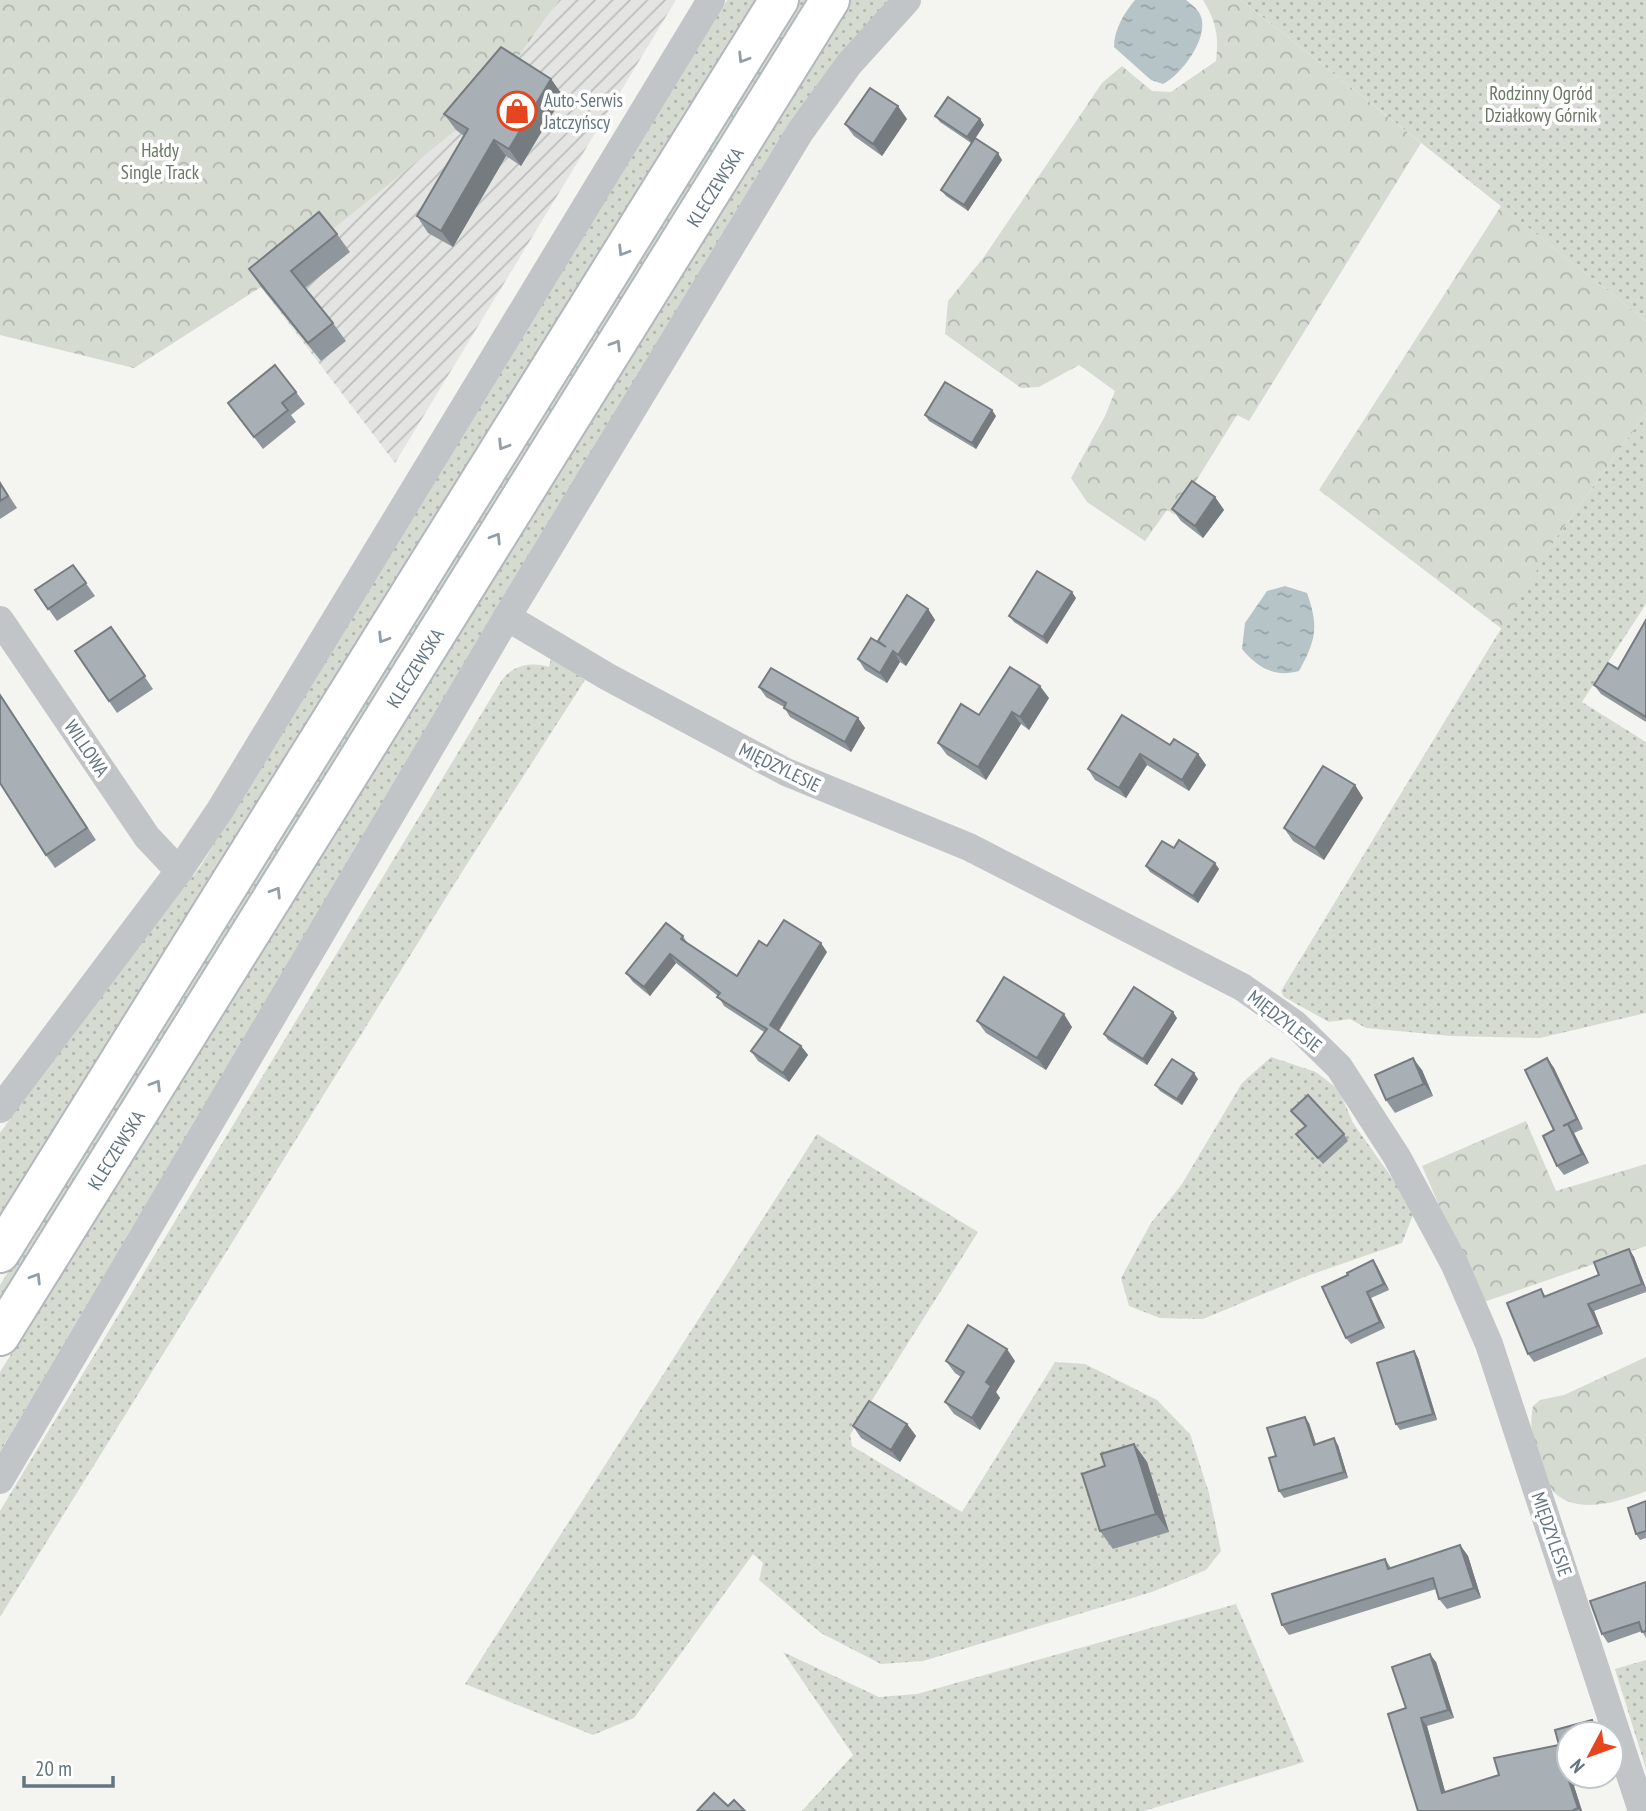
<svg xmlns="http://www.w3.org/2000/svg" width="1646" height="1811" viewBox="0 0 1646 1811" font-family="'PT Sans Narrow',sans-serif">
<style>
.industrial{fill:url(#industrial-furrows)}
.green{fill:url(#green-dots)}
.forest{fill:url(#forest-crowns)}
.water{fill:url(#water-ripples)}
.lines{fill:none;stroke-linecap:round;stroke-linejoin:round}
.secondary-casing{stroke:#b1b7bb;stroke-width:42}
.street{stroke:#c1c5c8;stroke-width:28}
.secondary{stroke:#fff;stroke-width:38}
.wall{fill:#90979c}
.shaded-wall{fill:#767b7f}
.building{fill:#a8b0b5;stroke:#767b7f;stroke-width:2}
.oneway{stroke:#919ea7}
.labels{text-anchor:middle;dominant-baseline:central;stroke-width:7;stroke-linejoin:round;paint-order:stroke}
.park-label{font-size:19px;fill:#677861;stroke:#fff}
.poi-label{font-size:19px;fill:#627581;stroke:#fff;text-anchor:start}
.street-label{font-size:19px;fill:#627581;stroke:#fff}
</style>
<defs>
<pattern id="industrial-furrows" width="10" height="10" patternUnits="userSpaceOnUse" patternTransform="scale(1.75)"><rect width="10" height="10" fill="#e4e5e3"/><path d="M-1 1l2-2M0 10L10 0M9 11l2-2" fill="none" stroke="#bcbebd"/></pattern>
<pattern id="green-dots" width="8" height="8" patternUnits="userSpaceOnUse" patternTransform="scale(1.75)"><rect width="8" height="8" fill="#d5dbd1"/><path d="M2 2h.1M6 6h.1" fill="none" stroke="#b0b6af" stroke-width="1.8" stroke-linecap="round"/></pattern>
<pattern id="forest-crowns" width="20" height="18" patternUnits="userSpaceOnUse" patternTransform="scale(1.75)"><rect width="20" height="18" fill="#d5dbd1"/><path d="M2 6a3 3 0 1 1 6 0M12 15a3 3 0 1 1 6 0" fill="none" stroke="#b0b6af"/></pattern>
<pattern id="water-ripples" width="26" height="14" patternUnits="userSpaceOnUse" patternTransform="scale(1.75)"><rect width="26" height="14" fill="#b6c4c7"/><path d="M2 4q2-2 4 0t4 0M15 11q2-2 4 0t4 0" fill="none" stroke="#97a4a7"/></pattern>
</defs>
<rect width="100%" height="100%" fill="#f4f4f0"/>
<path class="industrial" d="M559,0H676L395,463L261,287L513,64Z"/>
<g class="green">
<path d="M727,0H760L0,1220V1133L52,1059L200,867Z"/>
<path d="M798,0H811L0,1306V1285Z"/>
<path d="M849,0H889L836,58L797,114L521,569L0,1452V1372Z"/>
<path d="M1241,0H1646V321Z"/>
<path d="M1646,413V604L1582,702L1646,742V1013L1540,1038L1451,1036L1366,1028L1350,1019L1329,1022L1284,997L1281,991L1556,538Z"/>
<path d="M551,658L585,680L460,875L0,1617V1511L500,683C511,666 529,661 549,667Z"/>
<path d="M1271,1057L1316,1072L1339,1090L1353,1123L1415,1210L1402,1243L1304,1277L1203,1319L1160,1318L1129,1306L1121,1278L1151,1223L1182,1184L1242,1083Z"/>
<path d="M817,1134L978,1232L850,1435L852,1446L962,1512L1055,1362L1085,1364L1157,1400L1190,1434L1209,1493L1221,1551L1206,1570L1152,1592L923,1661L881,1664L821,1633L759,1580L763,1563L753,1554L634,1718L593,1735L465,1684Z"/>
<path d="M1236,1604L1304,1762L1144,1811H802L853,1755L783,1652L879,1697L917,1694Z"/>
<path d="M1646,1660V1769L1615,1669Z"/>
</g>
<g class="forest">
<path d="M0,0H559L513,64L456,130L261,287L134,368L0,335Z"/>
<path d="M1203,0H1241L1421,143L1249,421L1237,415L1175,515L1167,510L1145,541L1087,502L1071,478L1105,416L1115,391L1079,365L1039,387L1021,388L945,334L948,301L984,257L1102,83L1122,66L1152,91L1171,92L1216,61C1219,35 1216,22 1203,0Z"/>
<path d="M1501,206L1646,321V413L1556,538L1502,629L1319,490Z"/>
<path d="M1526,1121L1556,1191L1646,1164V1246L1481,1303L1422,1166Z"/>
<path d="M1646,1357V1491C1622,1501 1579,1515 1556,1494C1549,1489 1545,1473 1541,1465C1532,1446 1529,1427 1533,1406L1540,1400L1564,1395Z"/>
</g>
<g class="water">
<path d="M1135,0H1186C1190,3 1195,7 1198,11C1214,32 1182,75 1163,84L1151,80L1114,47C1114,30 1124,13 1135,0Z"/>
<path d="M1285,586L1307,593C1319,627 1316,640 1299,671C1274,678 1257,667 1242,649L1245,623L1267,591Z"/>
</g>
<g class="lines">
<defs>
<g id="secondary">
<path d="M0,1253L779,0"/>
<path d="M0,1336L830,0"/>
</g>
</defs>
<use href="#secondary" class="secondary-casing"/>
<g class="street">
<path d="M507,617L608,677L786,772L969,847L1242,987L1295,1024L1339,1067L1397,1157L1454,1263L1489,1344L1642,1811"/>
<path d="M0,620L147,837L179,871"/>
<path d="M0,1109L179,871L220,810L711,0"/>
<path d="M0,1480L507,617L800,132L849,64L907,0"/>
</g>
<use href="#secondary" class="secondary"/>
</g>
<g class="wall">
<path d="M551,79L563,96L521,166L506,156L453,247L428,233L417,216L464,136L456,130L444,114Z"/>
<path d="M935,116L980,119L984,125L975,139L1002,160L968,211L946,196L941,190L971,143L940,122Z"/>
<path d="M907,119L882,156L854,136L845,124Z"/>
<path d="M337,234L350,252L305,288L333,323L346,341L321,361L261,287L249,269Z"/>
<path d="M296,392L305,404L291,415L296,422L263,449L228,403Z"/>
<path d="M925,415L996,416L976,449L929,421Z"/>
<path d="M0,482L17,508L0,519Z"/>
<path d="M1215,497L1224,510L1203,538L1181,521L1172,509Z"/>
<path d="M73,565L95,596L57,621L35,590Z"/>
<path d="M1076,598L1047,644L1014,622L1009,616Z"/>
<path d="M928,609L935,620L906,666L900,662L887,683L865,670L858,659Z"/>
<path d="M1646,620V722L1601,694L1594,685L1618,669Z"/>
<path d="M111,627L153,689L117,713L75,651Z"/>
<path d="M759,687L858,718L865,728L851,752L790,717L784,707L766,697Z"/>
<path d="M0,694L96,840L55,868L46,855Z"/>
<path d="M1049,698L1029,730L1021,724L986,780L947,755L938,743L979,715Z"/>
<path d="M1170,745L1198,754L1206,765L1189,791L1147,765L1126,798L1095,780L1088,769Z"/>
<path d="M1355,785L1363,798L1324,860L1293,841L1284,828Z"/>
<path d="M1174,848L1219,869L1198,903L1150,872L1146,866Z"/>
<path d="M683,936L688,944L737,976L767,946L827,952L779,1031L801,1046L808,1055L789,1082L758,1061L751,1051L764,1032L724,1006L718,996L676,963L650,996L633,982L626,973Z"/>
<path d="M1177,1018L1147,1065L1108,1040L1104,1034Z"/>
<path d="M977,1021L1072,1027L1046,1070L986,1033Z"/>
<path d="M1547,1058L1554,1068L1583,1129L1574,1133L1589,1163L1564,1175L1557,1166Z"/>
<path d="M1422,1070L1433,1096L1395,1113L1386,1100Z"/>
<path d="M1198,1079L1182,1105L1160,1091L1155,1085Z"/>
<path d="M1291,1111L1344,1134L1348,1141L1323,1164L1296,1134L1305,1127Z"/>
<path d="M1629,1249L1634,1257L1646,1288V1292L1594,1311L1603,1334L1534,1362L1528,1354L1541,1289L1546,1297L1599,1275Z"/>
<path d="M1377,1266L1389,1290L1371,1298L1385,1328L1351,1344L1346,1338Z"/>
<path d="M1414,1351L1418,1358L1437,1420L1400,1430L1396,1424Z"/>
<path d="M946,1361H1015L996,1392L1000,1398L980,1430L954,1414L945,1402L961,1377L955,1373Z"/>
<path d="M1309,1423L1316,1444L1338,1445L1348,1478L1284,1498L1279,1491L1276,1456Z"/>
<path d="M907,1424L916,1436L900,1462L861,1438L853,1426Z"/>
<path d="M1134,1444L1147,1462L1169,1532L1113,1549L1100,1531L1105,1466Z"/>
<path d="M1646,1501V1538L1640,1540L1636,1534Z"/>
<path d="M1460,1545L1468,1556L1481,1598L1447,1609L1439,1599L1436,1589L1289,1635L1282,1625L1385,1559L1391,1568Z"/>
<path d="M1646,1582V1638L1642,1631L1608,1643L1602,1634Z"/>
<path d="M1436,1662L1454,1718L1427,1726L1445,1792L1499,1775L1559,1745L1597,1728L1569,1776H1608L1574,1786L1582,1811H1418L1406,1708Z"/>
</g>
<g class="shaded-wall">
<path d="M551,79L563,96L521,166L509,149Z"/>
<path d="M898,106L907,119L882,156L873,144Z"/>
<path d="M980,119L984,125L972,143L967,137Z"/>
<path d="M494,140L506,156L453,247L441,231Z"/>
<path d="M998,153L1002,160L968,211L964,205Z"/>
<path d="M992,410L996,416L976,449L972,443Z"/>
<path d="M1215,497L1224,510L1203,538L1195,526Z"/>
<path d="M1072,592L1076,598L1047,644L1043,637Z"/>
<path d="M928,609L935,620L906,666L898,655Z"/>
<path d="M893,651L900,662L887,683L880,673Z"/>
<path d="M1040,686L1049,698L1029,730L1020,717Z"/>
<path d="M1012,712L1021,724L986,780L978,767Z"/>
<path d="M858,718L865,728L851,752L845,742Z"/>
<path d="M1140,754L1147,765L1126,798L1119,788Z"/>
<path d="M1198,754L1206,765L1189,791L1182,780Z"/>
<path d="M1355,785L1363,798L1324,860L1315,848Z"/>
<path d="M1215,863L1219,869L1198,903L1193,896Z"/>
<path d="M821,943L827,952L776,1034L770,1025Z"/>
<path d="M670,954L676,963L650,996L644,987Z"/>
<path d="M1173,1012L1177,1018L1147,1065L1143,1059Z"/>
<path d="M1064,1014L1072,1027L1046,1070L1037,1058Z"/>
<path d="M801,1046L808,1055L789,1082L783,1073Z"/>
<path d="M1413,1058L1422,1070L1433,1096L1424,1084Z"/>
<path d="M1547,1058L1554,1068L1583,1129L1577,1119Z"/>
<path d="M1194,1073L1198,1079L1182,1105L1177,1099Z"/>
<path d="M1568,1124L1574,1133L1589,1163L1582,1154Z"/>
<path d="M1629,1249L1634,1257L1646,1289L1642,1284Z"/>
<path d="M1373,1260L1377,1266L1389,1290L1384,1284Z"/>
<path d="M1367,1292L1371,1298L1385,1328L1380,1322Z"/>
<path d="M1588,1304L1594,1311L1603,1334L1598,1326Z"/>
<path d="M1007,1349L1015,1361L996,1392L1000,1398L980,1430L972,1418L986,1382Z"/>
<path d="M1414,1351L1418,1358L1437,1420L1433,1414Z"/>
<path d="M1305,1417L1309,1423L1318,1451L1314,1445Z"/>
<path d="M907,1424L916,1436L900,1462L891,1450Z"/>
<path d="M1334,1438L1338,1445L1348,1478L1344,1472Z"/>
<path d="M1134,1444L1147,1462L1169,1532L1156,1514Z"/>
<path d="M1460,1545L1468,1556L1481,1598L1474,1588Z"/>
<path d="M1430,1654L1436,1662L1454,1718L1448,1710Z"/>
<path d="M1421,1718L1427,1726L1448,1802L1442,1793Z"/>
<path d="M1592,1720L1597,1728L1599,1734H1596Z"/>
<path d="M1568,1778L1574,1786L1582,1811H1580L1578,1808Z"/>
</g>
<g class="building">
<path d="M501,47L551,79L509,149L494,140L441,231L417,216L468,129L444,114Z"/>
<path d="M870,88L898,106L873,144L845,124Z"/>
<path d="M948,97L980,119L967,137L935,116Z"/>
<path d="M975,138L998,153L964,205L941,190Z"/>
<path d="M319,212L337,234L291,271L333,323L308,343L249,269Z"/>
<path d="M275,365L296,392L282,403L288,410L254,437L228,403Z"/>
<path d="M945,382L992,410L972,443L925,415Z"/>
<path d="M1192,481L1215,497L1195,526L1172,509Z"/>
<path d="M0,483L8,496L0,501Z"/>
<path d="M73,565L86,583L48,609L35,590Z"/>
<path d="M1037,571L1072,592L1043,637L1009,616Z"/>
<path d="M907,595L928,609L898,655L893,651L880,673L858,659L871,638L886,647L878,641Z"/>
<path d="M1646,620V717L1594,685L1608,663L1618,669Z"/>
<path d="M111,627L145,676L109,701L75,651Z"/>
<path d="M1010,667L1040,686L1020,717L1012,712L978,767L938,743L961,704L979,715Z"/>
<path d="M771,668L858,718L845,742L784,708L786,703L759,687Z"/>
<path d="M0,695L87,828L46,855L0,783Z"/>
<path d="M1122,715L1170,745L1174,739L1198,754L1182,780L1140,754L1119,788L1088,769Z"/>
<path d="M1323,766L1355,785L1315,848L1284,828Z"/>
<path d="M1179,840L1215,863L1193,896L1146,866L1162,841L1174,848Z"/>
<path d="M784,920L821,943L770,1025L801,1046L783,1073L751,1051L767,1029L717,997L720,993L670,954L644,987L626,973L666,923L683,936L681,939L737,976L759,941L767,946Z"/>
<path d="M1004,977L1064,1014L1037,1058L977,1021Z"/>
<path d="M1134,987L1173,1012L1143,1059L1104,1034Z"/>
<path d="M1413,1058L1424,1084L1386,1100L1375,1075Z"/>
<path d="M1547,1058L1577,1119L1563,1126L1568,1124L1582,1154L1557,1166L1543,1136L1554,1130L1525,1070Z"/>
<path d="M1172,1059L1194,1073L1177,1099L1155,1085Z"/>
<path d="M1308,1095L1344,1134L1318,1158L1296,1134L1306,1126L1291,1111Z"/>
<path d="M1629,1249L1642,1284L1588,1304L1598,1326L1528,1354L1507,1303L1541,1289L1544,1297L1599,1275L1594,1262Z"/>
<path d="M1373,1260L1384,1284L1367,1292L1380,1322L1346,1338L1322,1287L1348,1275L1347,1273Z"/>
<path d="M968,1325L1007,1349L986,1382L991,1386L972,1418L945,1402L964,1372L946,1361Z"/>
<path d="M1414,1351L1433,1414L1396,1424L1377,1363Z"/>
<path d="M869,1401L907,1424L891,1450L853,1426Z"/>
<path d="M1305,1417L1314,1445L1334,1438L1344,1472L1279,1491L1269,1458L1276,1456L1267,1428Z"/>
<path d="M1134,1444L1156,1514L1100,1531L1082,1474L1105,1466L1101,1454Z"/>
<path d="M1646,1501V1531L1636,1534L1628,1508Z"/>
<path d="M1460,1545L1474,1588L1439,1599L1433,1578L1282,1625L1272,1594L1385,1559L1388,1569Z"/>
<path d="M1646,1582V1631L1642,1632L1639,1622L1602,1634L1590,1601Z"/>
<path d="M1430,1654L1448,1710L1421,1718L1442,1793L1499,1775L1494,1758L1559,1745L1555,1730L1592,1720L1596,1734H1569V1776H1575L1568,1778L1578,1808L1572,1811H1418L1388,1714L1406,1708L1392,1667Z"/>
<path d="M714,1793L728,1806L734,1800L745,1811H697Z"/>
</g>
<defs><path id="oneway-chevron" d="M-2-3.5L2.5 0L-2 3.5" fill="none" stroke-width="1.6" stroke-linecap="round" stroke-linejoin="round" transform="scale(1.75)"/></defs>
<g class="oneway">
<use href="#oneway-chevron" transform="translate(743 58) rotate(122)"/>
<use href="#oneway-chevron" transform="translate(623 251) rotate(122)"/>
<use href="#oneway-chevron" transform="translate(616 345) rotate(-58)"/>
<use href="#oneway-chevron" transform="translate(503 445) rotate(122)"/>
<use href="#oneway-chevron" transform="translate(496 538) rotate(-58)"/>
<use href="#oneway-chevron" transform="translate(383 638) rotate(122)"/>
<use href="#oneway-chevron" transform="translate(276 892) rotate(-58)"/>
<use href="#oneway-chevron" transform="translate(156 1085) rotate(-58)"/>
<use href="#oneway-chevron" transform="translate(36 1278) rotate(-58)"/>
</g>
<defs>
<symbol id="shop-ring" viewBox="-11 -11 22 22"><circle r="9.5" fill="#fff" stroke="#e5461f" stroke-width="1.5"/><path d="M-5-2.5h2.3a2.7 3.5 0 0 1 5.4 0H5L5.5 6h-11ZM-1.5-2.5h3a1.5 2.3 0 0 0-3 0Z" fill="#e5461f"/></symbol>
</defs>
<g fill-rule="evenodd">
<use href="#shop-ring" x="495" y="89" width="44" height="44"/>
</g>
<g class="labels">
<g class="park-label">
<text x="1541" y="93">Rodzinny Ogród<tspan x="1541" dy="22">Działkowy Górnik</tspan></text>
<text x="160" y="150">Hałdy<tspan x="160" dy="22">Single Track</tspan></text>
</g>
<g class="poi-label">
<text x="544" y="100">Auto-Serwis<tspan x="544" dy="22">Jatczyńscy</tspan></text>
</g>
<g class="street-label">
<text transform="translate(715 187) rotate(-58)">KLECZEWSKA</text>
<text transform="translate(415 668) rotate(-58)">KLECZEWSKA</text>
<text transform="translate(87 748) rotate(56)">WILLOWA</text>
<text transform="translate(780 767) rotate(26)">MIĘDZYLESIE</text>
<text transform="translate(1285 1021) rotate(38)">MIĘDZYLESIE</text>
<text transform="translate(116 1150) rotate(-58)">KLECZEWSKA</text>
<text transform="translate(1552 1534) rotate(71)">MIĘDZYLESIE</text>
</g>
</g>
<g transform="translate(1590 1755) rotate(229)"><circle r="33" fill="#ffffff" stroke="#c0c8cd" stroke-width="2"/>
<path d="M0-5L12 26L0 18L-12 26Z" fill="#e5461f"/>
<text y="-10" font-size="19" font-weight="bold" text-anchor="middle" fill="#627581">N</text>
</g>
<path d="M24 1776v10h89v-10" fill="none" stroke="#627581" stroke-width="3.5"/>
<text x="35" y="1776" font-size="21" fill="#627581" stroke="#ffffff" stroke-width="5" paint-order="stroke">20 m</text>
</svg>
